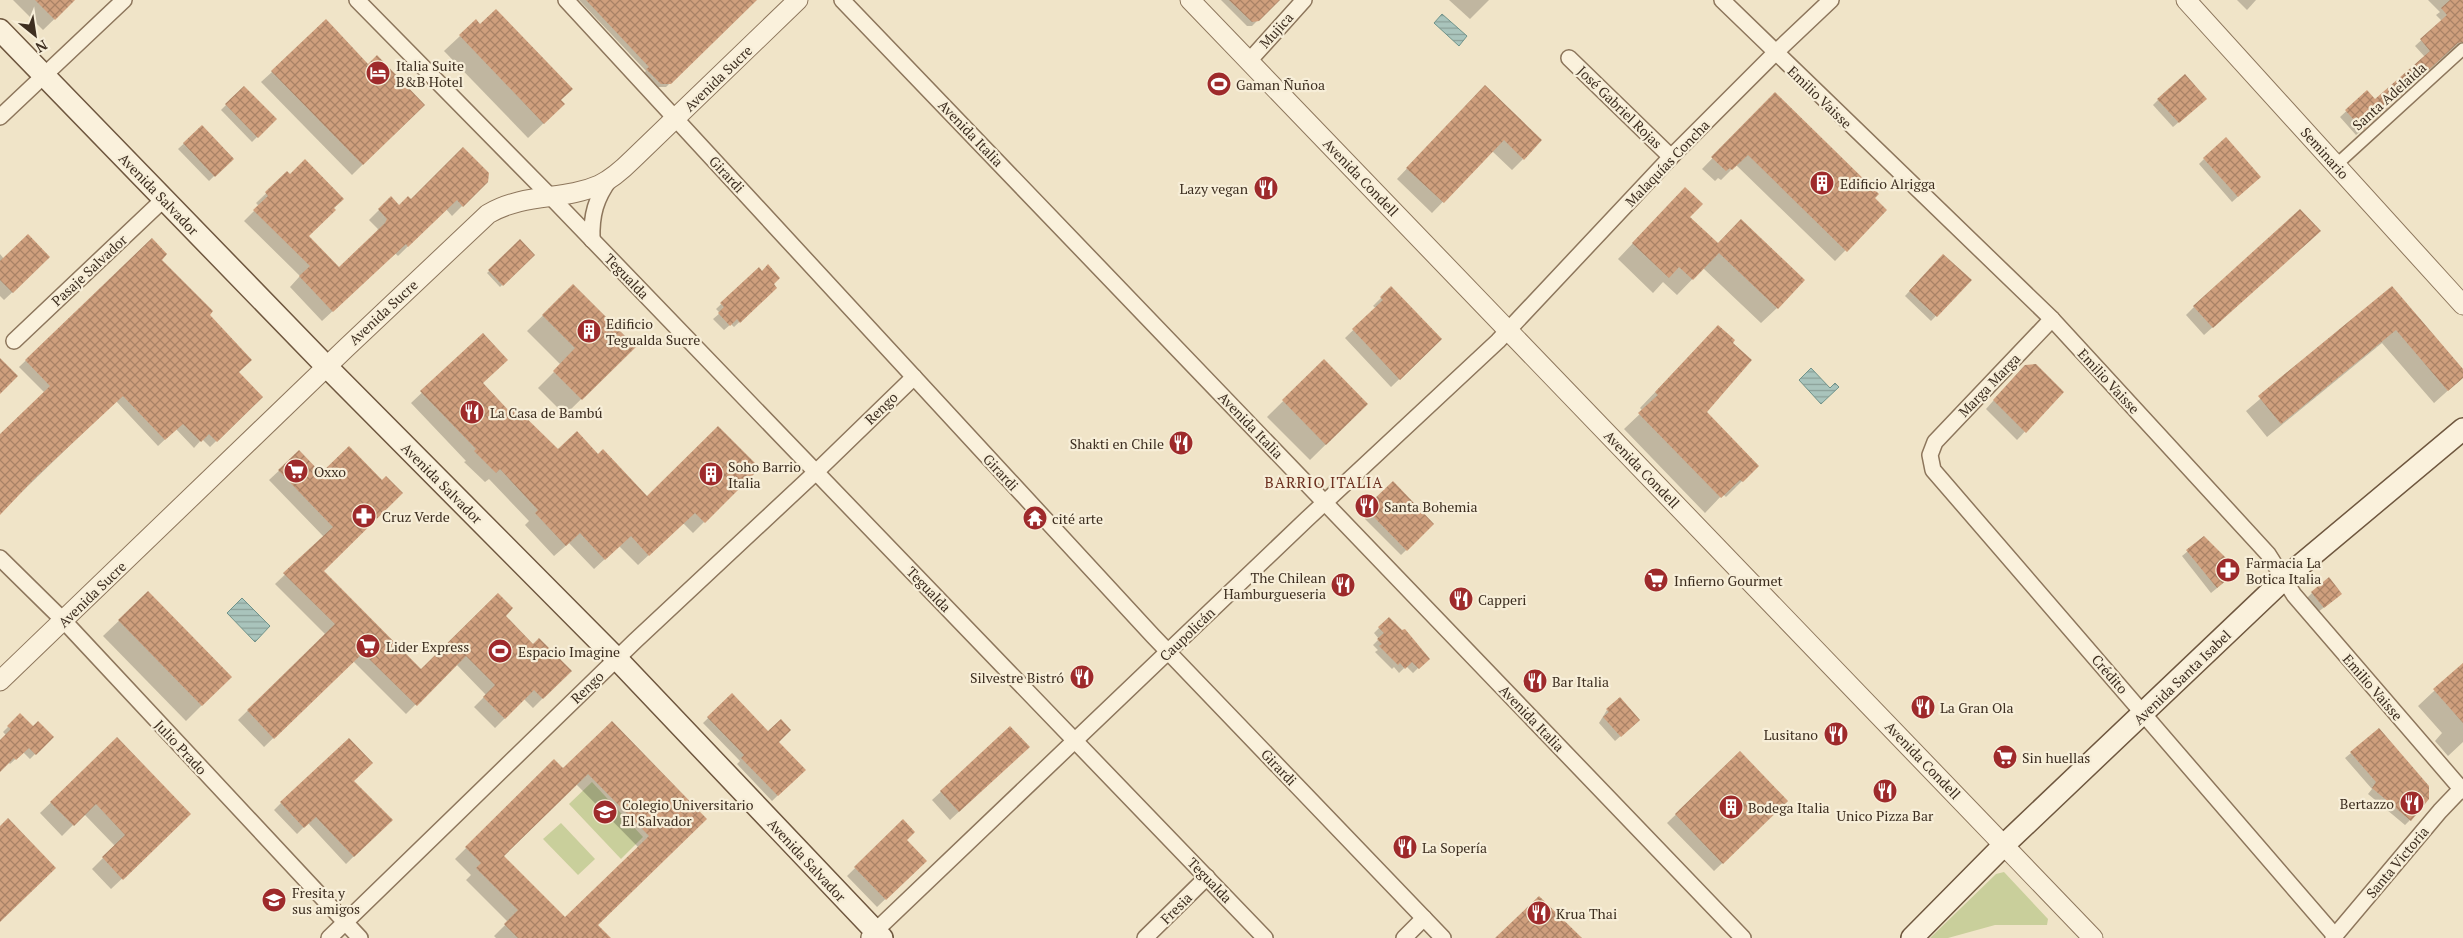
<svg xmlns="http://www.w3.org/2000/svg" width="2463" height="938" viewBox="0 0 2463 938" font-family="'PT Serif',serif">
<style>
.grass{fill:#c9cf9b}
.water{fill:url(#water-rules);stroke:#6f938a}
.shadow{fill:#0003;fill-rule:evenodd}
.building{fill:url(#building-cross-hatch);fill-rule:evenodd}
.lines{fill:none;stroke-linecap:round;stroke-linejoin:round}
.pedestrian-casing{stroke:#8d765c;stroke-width:14}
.minor-casing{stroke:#8d765c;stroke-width:18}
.tertiary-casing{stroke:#8d765c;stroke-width:21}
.secondary-casing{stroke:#6f573f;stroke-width:24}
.pedestrian{stroke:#faf1dc;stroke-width:11}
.minor{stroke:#faf1dc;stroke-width:15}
.tertiary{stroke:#faf1dc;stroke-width:19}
.secondary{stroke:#faf1dc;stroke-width:21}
.labels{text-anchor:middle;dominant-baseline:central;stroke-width:4.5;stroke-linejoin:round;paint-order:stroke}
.street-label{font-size:14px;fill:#3d2e20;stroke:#f7eed8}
.poi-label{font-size:14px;fill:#3d2e20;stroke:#f7eed8;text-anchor:start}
.neighbourhood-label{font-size:15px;letter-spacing:1px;fill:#6b2e1e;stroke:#f7eed8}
</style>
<defs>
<pattern id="water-rules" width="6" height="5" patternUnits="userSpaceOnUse" patternTransform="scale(1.25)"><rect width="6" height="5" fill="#a9c4bc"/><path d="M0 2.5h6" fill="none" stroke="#8ba098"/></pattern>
<pattern id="building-cross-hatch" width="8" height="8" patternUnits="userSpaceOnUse" patternTransform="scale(1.25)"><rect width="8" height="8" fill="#cf9f7d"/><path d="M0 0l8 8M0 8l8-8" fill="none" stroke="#a98266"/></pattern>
</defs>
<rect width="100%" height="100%" fill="#f0e4c8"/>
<g class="grass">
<path d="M592,782L643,837L621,859L569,804Z"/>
<path d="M561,823L595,859L578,875L543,839Z"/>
<path d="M2004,872L2048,919L2047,925H1995L1948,938H1930L1996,874Z"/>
</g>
<g class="water">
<path d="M1442,14L1467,36L1459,46L1434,23Z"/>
<path d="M1811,368L1830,388L1835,383L1839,387L1821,404L1799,380Z"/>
<path d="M242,598L270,626L255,642L227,613Z"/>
</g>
<g class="shadow">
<path d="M13,0H74L43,30Z"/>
<path d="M579,0H755L666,87H657L644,73L646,71Z"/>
<path d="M1221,0H1266L1273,5L1252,26H1247Z"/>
<path d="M1449,0H1489L1470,19Z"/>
<path d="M2237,0H2256L2247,10Z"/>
<path d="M2428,0H2463V40L2356,135L2340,117L2367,92L2375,100L2425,57L2415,46L2442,21L2436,15L2440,12Z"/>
<path d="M476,21L559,100L547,120L528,138L444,51Z"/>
<path d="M368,65L423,105L352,175L261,82L272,72Z"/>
<path d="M244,87L275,119L252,142L221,110Z"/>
<path d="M1775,94L1885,210L1835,261L1736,165L1721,180L1718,178L1715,181L1702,169Z"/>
<path d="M1474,98L1523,159L1512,170L1492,151L1432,213L1397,179Z"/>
<path d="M2158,100L2200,104L2173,127L2153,105Z"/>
<path d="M202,127L233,158L209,181L178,149Z"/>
<path d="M2204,159L2254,182L2232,202L2199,164Z"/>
<path d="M287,173L308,236L339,269L376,233L378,229L369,220L391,198L399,206L411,200L487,181L452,216L446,209L398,256L395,253L322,321L290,287L300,276L244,221L259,206L256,203Z"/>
<path d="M1670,204L1688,217L1777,308L1761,323L1703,268L1677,295L1663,282L1653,293L1618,259Z"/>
<path d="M2311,239L2204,335L2186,315L2194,307Z"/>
<path d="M152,240L160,260L208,315L237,373L261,397L210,447L202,439L194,448L176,429L158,446L116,401L0,513V438L45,393L19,367Z"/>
<path d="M520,241L533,255L500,287L487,273Z"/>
<path d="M0,254L4,259L40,266L4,300L0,296Z"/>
<path d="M1943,255L1970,280L1931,321L1905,296Z"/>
<path d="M758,269L775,288L734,327L731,324L724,330L713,319L720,313L716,309Z"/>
<path d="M573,286L634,347L565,415L538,388L561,365L527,331Z"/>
<path d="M2392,287L2463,371V377L2434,403L2382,343L2267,437L2246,411Z"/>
<path d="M1391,288L1441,339L1391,387L1345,338L1376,308L1373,306Z"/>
<path d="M483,335L481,384L511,415L558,451L598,455L647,497L758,468L693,533L683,523L638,565L619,546L594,569L569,543L554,556L525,525L529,521L489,479L485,482L464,462L466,461L411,403Z"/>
<path d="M1702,343L1705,412L1757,466L1726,497L1723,494L1705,513L1624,429L1643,411L1640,408Z"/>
<path d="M1324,361L1367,404L1310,460L1267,417Z"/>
<path d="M2017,374L2062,392L2017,440L1986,409Z"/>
<path d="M299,452L321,474L382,482L322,571L421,670L504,616L533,646L570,671L533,708L524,699L495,728L474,707L486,695L456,664L406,714L353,661L264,747L238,720L326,635L275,584L324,537L269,480Z"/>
<path d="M1393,483L1433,524L1401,555L1365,519V510Z"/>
<path d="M2204,538L2228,579L2211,593L2182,556Z"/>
<path d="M148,593L230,677L186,721L103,636Z"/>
<path d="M2312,593L2335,599L2318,612L2307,598Z"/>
<path d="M1389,618L1428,658L1413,673L1406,666L1399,673L1394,667L1392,669L1375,652L1378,650L1373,645L1379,639L1374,633Z"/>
<path d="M2463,664V742L2448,756L2435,741L2442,733L2418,706Z"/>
<path d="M732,695L804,770L772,801L737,764L740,761L703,723Z"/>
<path d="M1607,710L1633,725L1615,741L1599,723Z"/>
<path d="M20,715L33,728L52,737L30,759L23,752L10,764L8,762L0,770V741L6,735L3,732Z"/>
<path d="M612,723L705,819L596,925L606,938H496L494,936L508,922L466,880L471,875L455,859L554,761L563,770ZM576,784L639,848L565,919L503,856Z"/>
<path d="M1010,728L1020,755L950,820L932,800Z"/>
<path d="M2379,730L2410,820L2405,825L2368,794L2372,789L2345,758Z"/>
<path d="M117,739L179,825L111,889L92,869L115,846L84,814L62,836L40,813Z"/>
<path d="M1740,753L1787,801L1714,871L1667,823Z"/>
<path d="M353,781L391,820L346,864L308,823L297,834L274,810L281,803Z"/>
<path d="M903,821L905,840L925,861L877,907L847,876Z"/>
</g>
<g class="building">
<path d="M35,0H75L55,20Z"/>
<path d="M586,0H757L671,84H661L646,69L649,67Z"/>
<path d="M1229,0H1280L1259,21L1252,22Z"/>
<path d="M2450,0H2463V42L2458,43L2363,130L2345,110L2367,90L2375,99L2430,51L2420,39L2447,15L2441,8Z"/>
<path d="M496,9L573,89L561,100L565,104L544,124L459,35L476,19L480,24Z"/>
<path d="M326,19L368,64L377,55L425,105L363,165L271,71Z"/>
<path d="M2185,74L2207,99L2179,123L2157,99Z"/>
<path d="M1485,85L1542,140L1524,160L1504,140L1444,203L1406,168Z"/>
<path d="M244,86L277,119L258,138L225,104Z"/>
<path d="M1775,92L1879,194L1875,198L1887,210L1847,252L1748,155L1732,170L1730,168L1726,171L1711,157Z"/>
<path d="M202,125L234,159L215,177L183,143Z"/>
<path d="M2226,137L2261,177L2238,197L2203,158Z"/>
<path d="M463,147L489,173L488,182L463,207L457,200L408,247L406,244L333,312L299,276L310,266L253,210L268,196L265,192L287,171L290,174L305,159L344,199L334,208L336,210L309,236L339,267L385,223L387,219L378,209L391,196L399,205L408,196L411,199Z"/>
<path d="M1685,187L1703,204L1690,217L1718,243L1741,219L1805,280L1778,309L1719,253L1693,280L1679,267L1669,278L1632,243Z"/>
<path d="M2300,209L2321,231L2213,328L2193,306Z"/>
<path d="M28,234L50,257L13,293L0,280V261Z"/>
<path d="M152,238L167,254L162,260L213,311L210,315L252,360L239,372L263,397L217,442L209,434L201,442L183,424L165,440L123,396L35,478L0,515V434L50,386L25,360Z"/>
<path d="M520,239L535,255L503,286L488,270Z"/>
<path d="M1943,254L1972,280L1937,317L1909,291Z"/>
<path d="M768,264L780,278L774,284L777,288L740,323L737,319L730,326L718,313L724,307L720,303L759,267L762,271Z"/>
<path d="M573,284L636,347L582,400L553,371L575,348L542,315Z"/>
<path d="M1391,286L1442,339L1400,380L1352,329L1383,300L1380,297Z"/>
<path d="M2392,286L2463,369V378L2448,391L2396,330L2281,424L2258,396Z"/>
<path d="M1718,325L1735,340L1733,343L1752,360L1707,412L1759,466L1743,482L1740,480L1721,498L1638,413L1658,395L1655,392Z"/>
<path d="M483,333L508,360L483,383L511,413L516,408L558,449L577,431L598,454L603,449L647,496L718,426L760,468L705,523L695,513L649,556L631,536L605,560L580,533L566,546L535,513L538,510L500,469L496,473L474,451L476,449L420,391Z"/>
<path d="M0,358L18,376L0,394Z"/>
<path d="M1324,359L1368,404L1326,445L1282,400Z"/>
<path d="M2036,364L2064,392L2026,433L1993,400L2025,365Z"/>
<path d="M349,446L382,480L386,476L403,493L324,571L421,669L498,593L513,608L506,616L533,644L539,638L572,671L543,699L534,690L505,719L483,697L495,685L466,656L417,706L363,653L274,739L247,710L335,624L283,573L333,527L278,470L299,450L321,473Z"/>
<path d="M1393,481L1434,524L1407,551L1370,513V503Z"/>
<path d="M2204,536L2233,565L2234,574L2217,588L2186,550Z"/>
<path d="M2329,577L2342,594L2324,608L2311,592Z"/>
<path d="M148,591L232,677L202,706L118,620Z"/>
<path d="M1389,617L1402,630L1405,629L1430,659L1419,669L1412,662L1405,669L1400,663L1398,665L1379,646L1382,644L1377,639L1384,633L1378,627Z"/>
<path d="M2463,663V723L2433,689Z"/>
<path d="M732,693L768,731L781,719L791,730L779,742L806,770L778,796L741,758L744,755L707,717Z"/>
<path d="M1620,697L1640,720L1621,737L1603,717L1609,712L1606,709Z"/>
<path d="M20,713L33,726L38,721L54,737L36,755L29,748L16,760L14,758L0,772V740L11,729L7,726Z"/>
<path d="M612,721L707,819L598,925L611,938H518L504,924L518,910L476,868L481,863L465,847L554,759L563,768ZM588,774L649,836L565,917L504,856Z"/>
<path d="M1010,726L1030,747L959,812L940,791Z"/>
<path d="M2379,728L2429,786V799L2411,821L2372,788L2376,782L2350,752Z"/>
<path d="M117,737L191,814L123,880L102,857L125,835L96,804L74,826L50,802Z"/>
<path d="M349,738L373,763L354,781L393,820L354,857L316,817L304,828L280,802Z"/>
<path d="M1740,751L1788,801L1723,864L1675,814Z"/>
<path d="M8,818L56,868L0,922V826Z"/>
<path d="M903,819L915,832L907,840L927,861L886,900L854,867Z"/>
<path d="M1539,896L1582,938H1495Z"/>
</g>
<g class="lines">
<defs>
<path id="pedestrian" d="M2336,165L2463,49"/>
<g id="minor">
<path d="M357,0L549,195L1265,938"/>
<path d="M566,0L1153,636L1443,938"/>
<path d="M842,0L1743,938"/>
<path d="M1722,0L2052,319L2268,554L2294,595L2463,791"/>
<path d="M1569,58L1671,157"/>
<path d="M1249,61L1304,0"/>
<path d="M0,117L124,0"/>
<path d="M592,240C591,215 596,198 610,179"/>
<path d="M2052,319L1935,442L1930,455L1933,470L2335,936"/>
<path d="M14,341L164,199"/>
<path d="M0,558L64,621L360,938"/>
<path d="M869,937L1307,519L1498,341L1671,157L1775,53L1831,0"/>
<path d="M329,938L635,641L816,472L914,377"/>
<path d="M1145,938L1207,877"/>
<path d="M1404,938L1424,918"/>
<path d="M2333,938L2440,811L2463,787"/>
</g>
<g id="tertiary">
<path d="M1190,0L2093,938"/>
<path d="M2186,0L2463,305"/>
<path d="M0,681L345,349L488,214C526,192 563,201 599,185C612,179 623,169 633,159L798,0"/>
</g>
<g id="secondary">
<path d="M0,30L326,366L617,659L882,938"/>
<path d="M1912,938L2004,845L2285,578L2463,429"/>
</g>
</defs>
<use href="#pedestrian" class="pedestrian-casing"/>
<use href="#minor" class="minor-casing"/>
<use href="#tertiary" class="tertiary-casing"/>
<use href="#secondary" class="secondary-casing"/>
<use href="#pedestrian" class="pedestrian"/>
<use href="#minor" class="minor"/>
<use href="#tertiary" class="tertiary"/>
<use href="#secondary" class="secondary"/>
</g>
<defs>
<symbol id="hotel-disc" viewBox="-11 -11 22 22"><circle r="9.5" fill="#9e2a2b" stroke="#f7eed8"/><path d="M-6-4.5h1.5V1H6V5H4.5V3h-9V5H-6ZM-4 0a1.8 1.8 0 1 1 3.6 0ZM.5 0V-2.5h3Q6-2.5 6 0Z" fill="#fff"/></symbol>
<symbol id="stadium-disc" viewBox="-11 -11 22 22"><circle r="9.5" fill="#9e2a2b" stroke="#f7eed8"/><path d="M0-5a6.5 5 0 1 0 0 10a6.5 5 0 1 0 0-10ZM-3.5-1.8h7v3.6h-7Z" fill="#fff"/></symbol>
<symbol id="building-disc" viewBox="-11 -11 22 22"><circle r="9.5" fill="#9e2a2b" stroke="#f7eed8"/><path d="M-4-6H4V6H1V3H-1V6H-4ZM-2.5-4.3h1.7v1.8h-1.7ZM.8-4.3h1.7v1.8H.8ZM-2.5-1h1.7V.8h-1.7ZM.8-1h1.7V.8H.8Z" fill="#fff"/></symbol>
<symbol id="restaurant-disc" viewBox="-11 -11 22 22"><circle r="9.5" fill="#9e2a2b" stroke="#f7eed8"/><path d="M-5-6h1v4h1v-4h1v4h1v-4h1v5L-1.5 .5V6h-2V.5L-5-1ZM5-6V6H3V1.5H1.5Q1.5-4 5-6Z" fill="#fff"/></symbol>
<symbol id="supermarket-disc" viewBox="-11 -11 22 22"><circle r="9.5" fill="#9e2a2b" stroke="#f7eed8"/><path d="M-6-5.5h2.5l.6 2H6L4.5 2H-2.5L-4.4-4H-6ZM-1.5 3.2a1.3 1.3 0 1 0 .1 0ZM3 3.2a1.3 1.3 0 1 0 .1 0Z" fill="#fff"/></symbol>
<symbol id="pharmacy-disc" viewBox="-11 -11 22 22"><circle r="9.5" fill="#9e2a2b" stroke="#f7eed8"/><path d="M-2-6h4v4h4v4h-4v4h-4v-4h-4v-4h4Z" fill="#fff"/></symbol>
<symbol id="temple-disc" viewBox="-11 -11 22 22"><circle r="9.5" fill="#9e2a2b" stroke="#f7eed8"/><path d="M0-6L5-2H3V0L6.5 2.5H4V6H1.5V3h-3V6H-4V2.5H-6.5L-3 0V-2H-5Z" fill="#fff"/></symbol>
<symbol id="school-disc" viewBox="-11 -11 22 22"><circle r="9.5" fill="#9e2a2b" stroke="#f7eed8"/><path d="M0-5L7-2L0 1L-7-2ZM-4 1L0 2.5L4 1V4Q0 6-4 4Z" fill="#fff"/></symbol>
</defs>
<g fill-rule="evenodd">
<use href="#hotel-disc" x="364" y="59" width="28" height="28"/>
<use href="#stadium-disc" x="1205" y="70" width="28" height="28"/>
<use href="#building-disc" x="1808" y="169" width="28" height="28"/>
<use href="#restaurant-disc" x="1252" y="174" width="28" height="28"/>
<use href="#building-disc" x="575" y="317" width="28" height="28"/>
<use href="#restaurant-disc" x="458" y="398" width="28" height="28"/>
<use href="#restaurant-disc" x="1167" y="429" width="28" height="28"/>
<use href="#supermarket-disc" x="282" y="457" width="28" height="28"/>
<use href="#building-disc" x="697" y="460" width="28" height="28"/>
<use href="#restaurant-disc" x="1353" y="492" width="28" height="28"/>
<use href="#pharmacy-disc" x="350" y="502" width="28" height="28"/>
<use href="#temple-disc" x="1021" y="504" width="28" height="28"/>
<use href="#pharmacy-disc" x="2214" y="556" width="28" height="28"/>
<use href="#supermarket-disc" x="1642" y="566" width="28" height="28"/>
<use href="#restaurant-disc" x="1329" y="571" width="28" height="28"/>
<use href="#restaurant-disc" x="1447" y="585" width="28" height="28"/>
<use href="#supermarket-disc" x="354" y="632" width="28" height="28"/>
<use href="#stadium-disc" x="486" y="637" width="28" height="28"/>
<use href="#restaurant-disc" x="1068" y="663" width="28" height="28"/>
<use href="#restaurant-disc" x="1521" y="667" width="28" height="28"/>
<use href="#restaurant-disc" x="1909" y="693" width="28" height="28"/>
<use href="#restaurant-disc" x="1822" y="720" width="28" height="28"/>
<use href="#supermarket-disc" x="1991" y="743" width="28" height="28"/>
<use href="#restaurant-disc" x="1871" y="777" width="28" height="28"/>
<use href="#restaurant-disc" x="2398" y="789" width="28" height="28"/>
<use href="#building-disc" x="1717" y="793" width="28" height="28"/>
<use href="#school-disc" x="591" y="798" width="28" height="28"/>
<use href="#restaurant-disc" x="1391" y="833" width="28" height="28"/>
<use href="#school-disc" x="260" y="886" width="28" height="28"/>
<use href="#restaurant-disc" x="1525" y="899" width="28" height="28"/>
</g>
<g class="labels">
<g class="street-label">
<text transform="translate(1276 30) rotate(-48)">Mujica</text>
<text transform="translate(718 78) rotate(-44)">Avenida Sucre</text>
<text transform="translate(2389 96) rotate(-42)">Santa Adelaida</text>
<text transform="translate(1820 97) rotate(44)">Emilio Vaisse</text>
<text transform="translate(1620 107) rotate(44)">José Gabriel Rojas</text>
<text transform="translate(971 133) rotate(46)">Avenida Italia</text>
<text transform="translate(2325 153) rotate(48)">Seminario</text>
<text transform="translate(1667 163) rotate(-46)">Malaquías Concha</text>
<text transform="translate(727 174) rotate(47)">Girardi</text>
<text transform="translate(1361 177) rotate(46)">Avenida Condell</text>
<text transform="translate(159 194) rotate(46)">Avenida Salvador</text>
<text transform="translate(89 270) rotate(-43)">Pasaje Salvador</text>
<text transform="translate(627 276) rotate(46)">Tegualda</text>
<text transform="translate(383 312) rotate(-43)">Avenida Sucre</text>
<text transform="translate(2109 381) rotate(47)">Emilio Vaisse</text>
<text transform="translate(1989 385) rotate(-46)">Marga Marga</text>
<text transform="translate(881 408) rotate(-44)">Rengo</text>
<text transform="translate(1251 425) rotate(46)">Avenida Italia</text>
<text transform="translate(1642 469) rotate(46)">Avenida Condell</text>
<text transform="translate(1001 472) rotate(47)">Girardi</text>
<text transform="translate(442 483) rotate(45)">Avenida Salvador</text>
<text transform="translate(929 589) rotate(46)">Tegualda</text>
<text transform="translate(92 594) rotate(-44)">Avenida Sucre</text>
<text transform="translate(1187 634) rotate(-44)">Caupolicán</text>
<text transform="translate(2110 674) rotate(49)">Crédito</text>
<text transform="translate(2182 677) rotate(-44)">Avenida Santa Isabel</text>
<text transform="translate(587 687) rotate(-44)">Rengo</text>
<text transform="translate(2373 687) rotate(49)">Emilio Vaisse</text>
<text transform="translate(1532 718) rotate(46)">Avenida Italia</text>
<text transform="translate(181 747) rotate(47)">Julio Prado</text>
<text transform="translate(1923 760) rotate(46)">Avenida Condell</text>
<text transform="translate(1279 767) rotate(46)">Girardi</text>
<text transform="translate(807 860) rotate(47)">Avenida Salvador</text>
<text transform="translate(2397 862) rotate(-50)">Santa Victoria</text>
<text transform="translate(1210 880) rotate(46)">Tegualda</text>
<text transform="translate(1176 908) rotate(-45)">Fresia</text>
</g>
<g class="poi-label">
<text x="396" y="65">Italia Suite<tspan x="396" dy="16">B&amp;B Hotel</tspan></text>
<text x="1236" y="84">Gaman Ñuñoa</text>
<text x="1840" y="183">Edificio Alrigga</text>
<text x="1248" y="188" text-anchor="end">Lazy vegan</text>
<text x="606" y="323">Edificio<tspan x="606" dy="16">Tegualda Sucre</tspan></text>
<text x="490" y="412">La Casa de Bambú</text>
<text x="1164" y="443" text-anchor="end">Shakti en Chile</text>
<text x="728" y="466">Soho Barrio<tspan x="728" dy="16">Italia</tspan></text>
<text x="314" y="471">Oxxo</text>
<text x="1384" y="506">Santa Bohemia</text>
<text x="382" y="516">Cruz Verde</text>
<text x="1052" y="518">cité arte</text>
<text x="2246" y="562">Farmacia La<tspan x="2246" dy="16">Botica Italia</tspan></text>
<text x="1326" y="577" text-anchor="end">The Chilean<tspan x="1326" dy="16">Hamburgueseria</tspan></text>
<text x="1674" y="580">Infierno Gourmet</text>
<text x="1478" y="599">Capperi</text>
<text x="386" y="646">Lider Express</text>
<text x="518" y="651">Espacio Imagine</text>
<text x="1064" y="677" text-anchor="end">Silvestre Bistró</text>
<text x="1552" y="681">Bar Italia</text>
<text x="1940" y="707">La Gran Ola</text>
<text x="1818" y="734" text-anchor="end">Lusitano</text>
<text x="2022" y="757">Sin huellas</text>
<text x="2394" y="803" text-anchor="end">Bertazzo</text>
<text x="622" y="804">Colegio Universitario<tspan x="622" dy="16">El Salvador</tspan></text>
<text x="1748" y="807">Bodega Italia</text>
<text x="1885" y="815" text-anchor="middle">Unico Pizza Bar</text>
<text x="1422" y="847">La Sopería</text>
<text x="292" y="892">Fresita y<tspan x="292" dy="16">sus amigos</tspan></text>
<text x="1556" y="913">Krua Thai</text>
</g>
<g class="neighbourhood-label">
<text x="1324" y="482">BARRIO ITALIA</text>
</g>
</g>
<g transform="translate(35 35) rotate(150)" stroke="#f7eed8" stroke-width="4" paint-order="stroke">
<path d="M0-4L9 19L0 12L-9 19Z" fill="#3d2e20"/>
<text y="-8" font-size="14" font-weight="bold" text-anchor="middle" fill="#3d2e20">N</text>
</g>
</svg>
